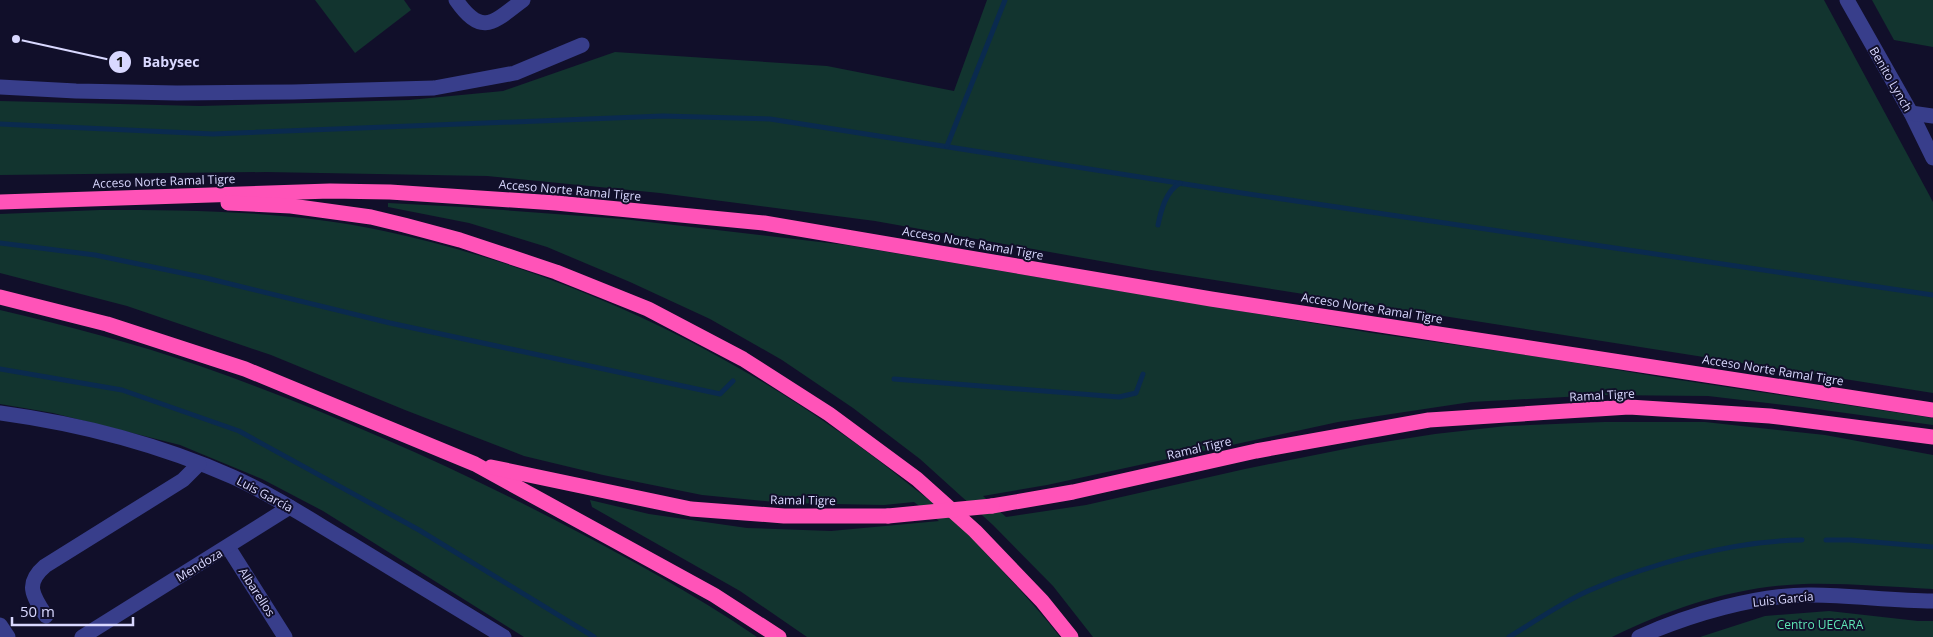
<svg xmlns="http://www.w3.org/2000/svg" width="1933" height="637" viewBox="0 0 1933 637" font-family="'Open Sans',sans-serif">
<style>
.green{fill:#12342f}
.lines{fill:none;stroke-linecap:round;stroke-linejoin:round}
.stream{stroke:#0a2a4e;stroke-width:5}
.minor{stroke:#383e8b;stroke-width:15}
.highway{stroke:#ff53b8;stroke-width:15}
.highway-bridge{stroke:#ff53b8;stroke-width:15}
.labels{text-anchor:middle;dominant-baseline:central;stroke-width:4;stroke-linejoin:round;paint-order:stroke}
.street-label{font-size:12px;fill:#d9d8ff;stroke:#110f2a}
.park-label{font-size:12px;fill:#5ee6b5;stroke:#110f2a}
.leader{fill:none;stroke:#d9d8ff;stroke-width:2}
.callout-dot{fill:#d9d8ff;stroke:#110f2a;stroke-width:2}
.mark-label{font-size:15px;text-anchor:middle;font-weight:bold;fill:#111}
.callout-label{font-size:14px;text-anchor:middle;font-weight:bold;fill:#d9d8ff;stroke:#110f2a;stroke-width:4;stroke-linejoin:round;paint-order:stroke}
</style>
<rect width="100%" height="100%" fill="#110f2a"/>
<g class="green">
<path d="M315,0H404L411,10L355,53Z"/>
<path d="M987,0H1824L1933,202V393L1151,270L875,221L660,193L487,176L266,172L0,175V101L200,106L409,100L503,91L615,52L827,66L954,91Z"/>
<path d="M1872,0H1933V47L1894,40Z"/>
<path d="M388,203L463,207L623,219L846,245L1372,333L1540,357L1666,378L1933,418V425L1802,407L1708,396L1601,395L1471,402L1338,422L1047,485L983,496L1006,517L1086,505L1245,469L1365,445L1435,434L1506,426L1604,422H1705L1825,435L1933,455V589C1890,587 1847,583 1804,584C1737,586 1671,608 1612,637H1093L1053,586L993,525L920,459L853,408L782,360L710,319L630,282L547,247L469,223L388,207Z"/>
<path d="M100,210C195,210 291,211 384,231C576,272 758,362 911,486C926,498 943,510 958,524C970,534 980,547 991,559C1015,584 1039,610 1060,637H807L740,591L592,507L590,500L649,514L747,528L831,531L939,521L914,502L884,505L785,503L702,495L603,475L524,456L405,410L271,355L127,306L0,273V214Z"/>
<path d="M0,310C67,326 135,343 200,366C322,409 441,461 555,520C624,556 693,593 757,637H524L323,511L262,479L180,445L53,413L0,404Z"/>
<path d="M1829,611L1918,621H1933V637H1700L1765,616Z"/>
</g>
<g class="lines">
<g class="stream">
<path d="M0,124L213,134L663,116L770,119L1242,193L1933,295"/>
<path d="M947,146L1005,0"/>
<path d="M1158,225C1161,210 1166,191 1180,183"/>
<path d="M0,243L95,255L206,278L390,323L720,394L733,381"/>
<path d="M0,369L122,390L239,431L419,530L594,637"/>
<path d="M894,379L1119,397L1136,393L1143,374"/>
<path d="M1826,540H1850L1933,547"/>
<path d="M1509,637C1534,622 1561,603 1588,591C1651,563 1733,541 1802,540"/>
</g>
<g class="minor">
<path d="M456,0C482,37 493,23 523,0"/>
<path d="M1847,0L1911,113L1933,158"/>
<path d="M0,87L76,91L177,93L293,92L434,88L515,73L582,45"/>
<path d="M1911,113L1933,116"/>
<path d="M0,413C81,424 158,444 233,477C273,495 311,520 348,542C400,574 452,605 504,637"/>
<path d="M228,547L285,637"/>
<path d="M46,616C33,596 24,584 45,566L183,480L199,464"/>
<path d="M0,625L8,637"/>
<path d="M82,637L290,507"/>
<path d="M1639,637C1688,615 1758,594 1812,595C1852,595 1892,601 1933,601"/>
</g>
<g class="highway">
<path d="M0,202L330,191L390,192L556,203L764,223L1211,299L1933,410"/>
<path d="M228,203L291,206L371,217L404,225L460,240L556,272L648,309L743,359L829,414L917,479L975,531L1042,601L1071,637"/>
<path d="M0,297L107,324L245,369L475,464L714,595L779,637"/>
<path d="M491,467L691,509L784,516H888"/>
<path d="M992,506L1073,492L1256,451L1429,420L1629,407L1770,416L1933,437"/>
</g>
<path class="highway-bridge" d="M888,516L992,506"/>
</g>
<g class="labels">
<g class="street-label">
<text transform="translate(1891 79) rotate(60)">Benito Lynch</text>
<text transform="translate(164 181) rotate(-2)">Acceso Norte Ramal Tigre</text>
<text transform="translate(570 190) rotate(5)">Acceso Norte Ramal Tigre</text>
<text transform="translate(973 243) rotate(10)">Acceso Norte Ramal Tigre</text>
<text transform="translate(1372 308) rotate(9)">Acceso Norte Ramal Tigre</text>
<text transform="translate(1773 370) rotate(9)">Acceso Norte Ramal Tigre</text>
<text transform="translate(1602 395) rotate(-3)">Ramal Tigre</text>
<text transform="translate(1199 448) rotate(-13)">Ramal Tigre</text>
<text transform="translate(265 494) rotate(28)">Luis García</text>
<text transform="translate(803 500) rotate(1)">Ramal Tigre</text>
<text transform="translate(199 565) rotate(-31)">Mendoza</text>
<text transform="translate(257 592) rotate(57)">Albarellos</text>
<text transform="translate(1783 599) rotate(-6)">Luis García</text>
</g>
<g class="park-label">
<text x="1820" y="624">Centro UECARA</text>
</g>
</g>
<path class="leader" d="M16 39L120 62"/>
<g class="callout-dot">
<circle cx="16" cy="39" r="5"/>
<circle cx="120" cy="62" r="12"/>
</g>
<g class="mark-label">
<text x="120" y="67">1</text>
</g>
<g class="callout-label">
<text x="171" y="67">Babysec</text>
</g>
<path d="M12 617v8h121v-8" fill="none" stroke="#d9d8ff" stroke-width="2.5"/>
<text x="20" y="617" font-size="15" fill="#d9d8ff" stroke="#110f2a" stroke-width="4" paint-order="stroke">50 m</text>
</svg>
